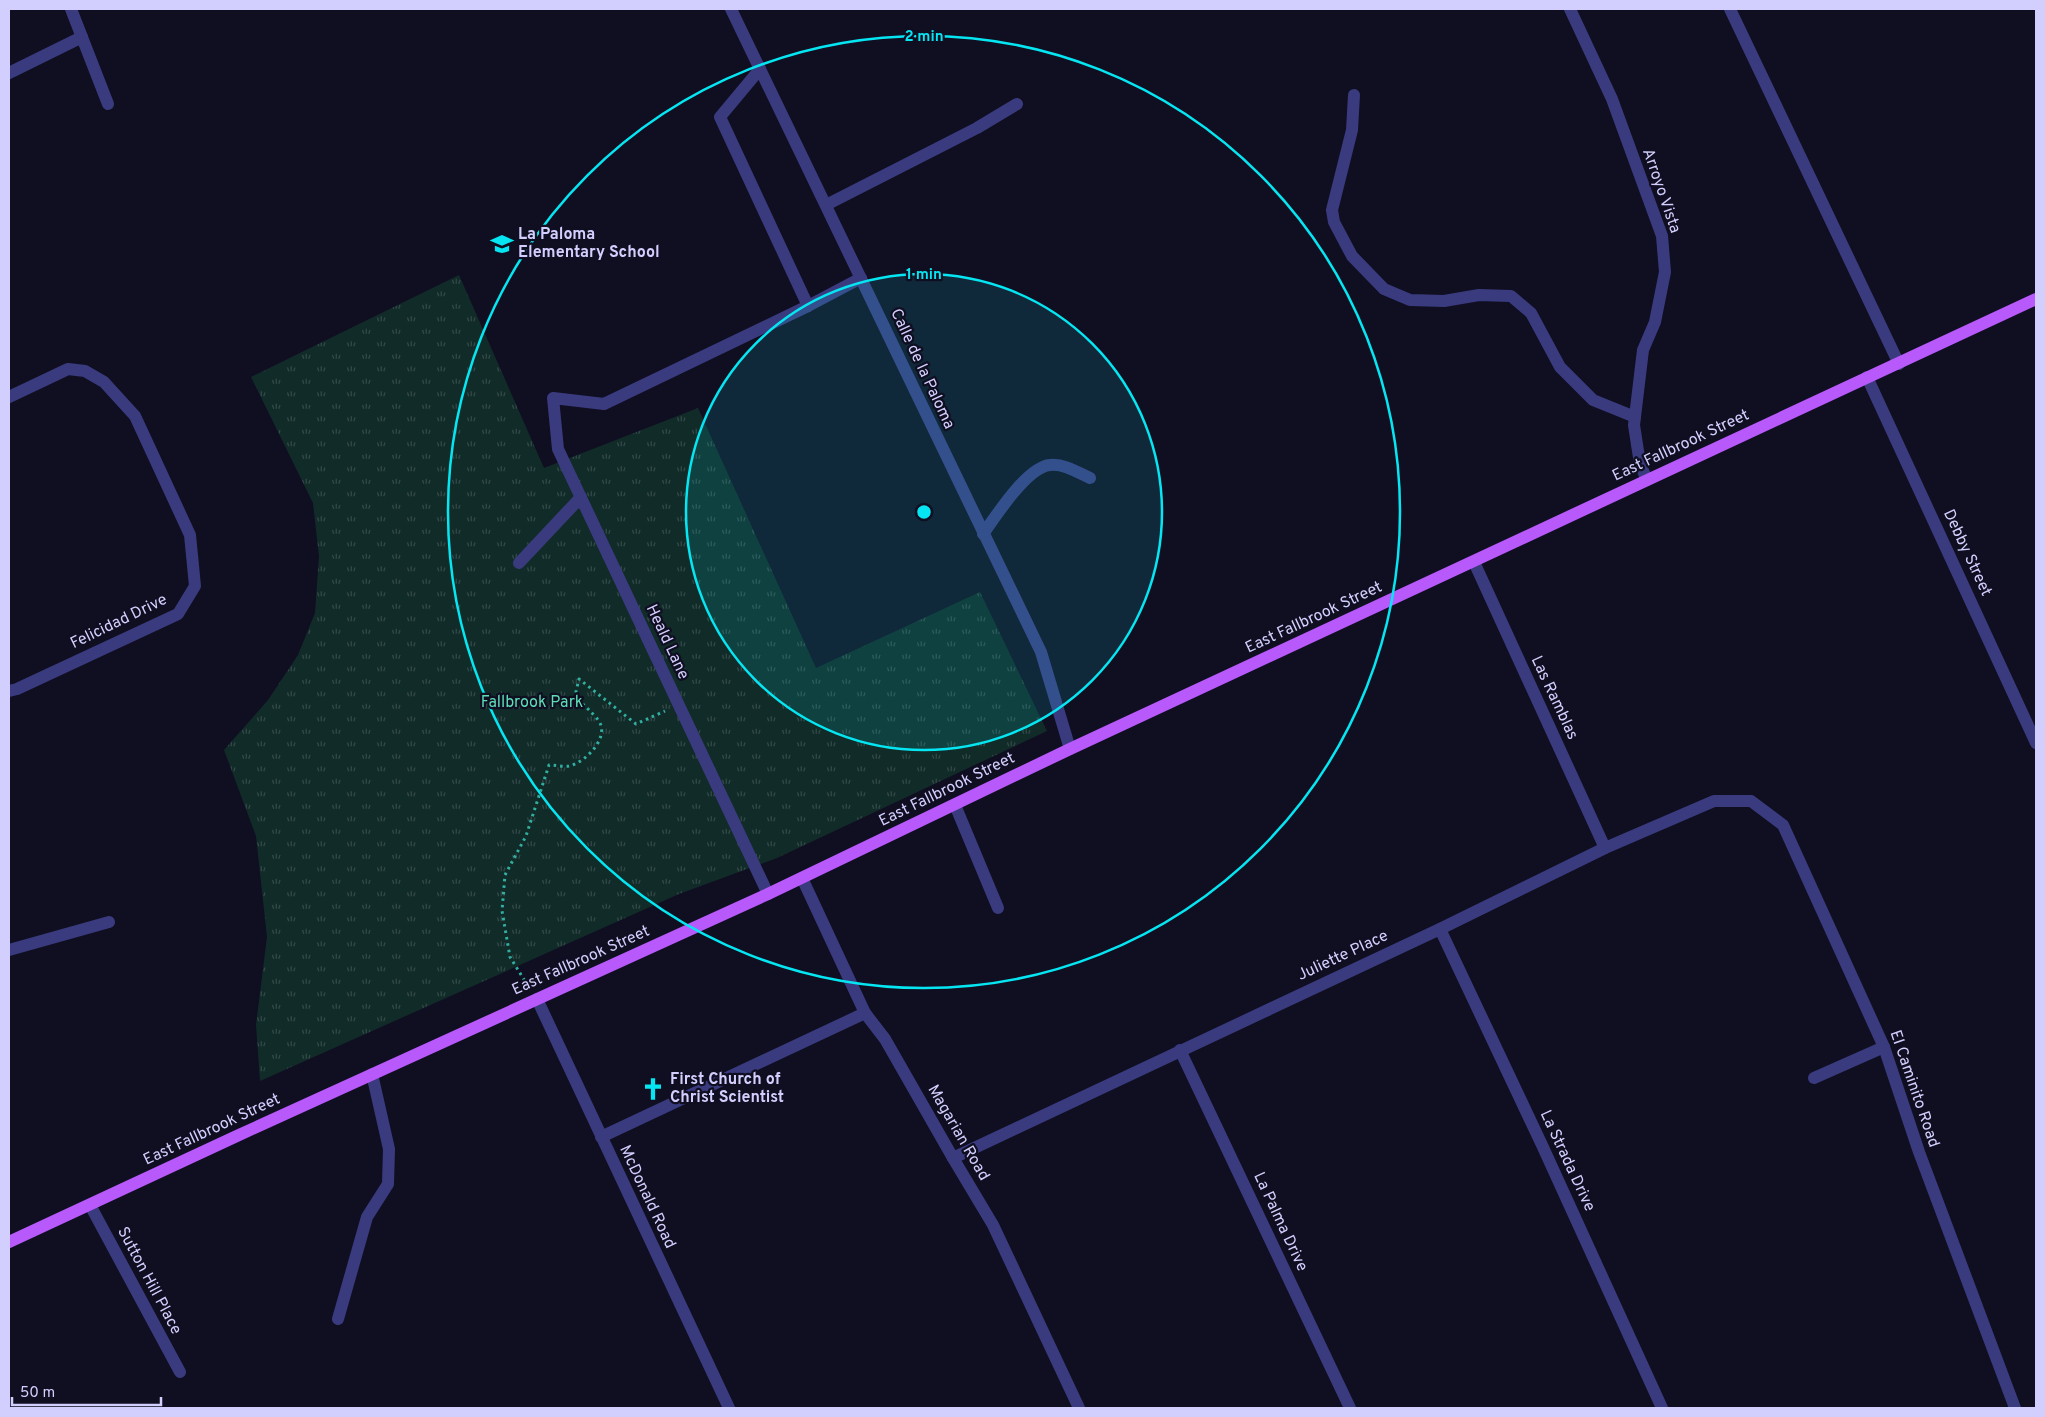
<svg xmlns="http://www.w3.org/2000/svg" width="2045" height="1417" viewBox="0 0 2045 1417" font-family="Overpass,sans-serif">
<style>
.grass{fill:url(#grass-tufts)}
.lines{fill:none;stroke-linecap:round;stroke-linejoin:round}
.path{stroke:#31b0a2;stroke-width:3;stroke-dasharray:2.5 4;stroke-linecap:butt}
.minor{stroke:#3a3b7f;stroke-width:12}
.major{stroke:#b759fb;stroke-width:12}
.ring{fill:none;stroke:#06e6f2;stroke-width:2.5}
.labels{text-anchor:middle;dominant-baseline:central;stroke-width:4.5;stroke-linejoin:round;paint-order:stroke}
.street-label{font-size:16px;fill:#d2cffe;stroke:#100e21}
.poi-label{font-size:16px;font-weight:bold;fill:#d2cffe;stroke:#100e21;text-anchor:start}
.park-label{font-size:16px;fill:#5ddcb6;stroke:#100e21}
.centre{fill:#06e6f2;stroke:#100e21;stroke-width:2.5}
.ring-label{font-size:15px;text-anchor:middle;font-weight:bold;fill:#06e6f2;stroke:#100e21;stroke-width:4.5;stroke-linejoin:round;paint-order:stroke}
</style>
<defs>
<pattern id="grass-tufts" width="24" height="20" patternUnits="userSpaceOnUse" patternTransform="scale(1.25)"><rect width="24" height="20" fill="#112b29"/><path d="M3 7l-1-3M5 7V3M7 7l1-3M15 17l-1-3M17 17v-4M19 17l1-3" fill="none" stroke="#334949"/></pattern>
</defs>
<rect width="100%" height="100%" fill="#100e21"/>
<path class="grass" d="M459,275L544,468L698,408L816,668L980,592L1047,731L777,858L679,894L260,1081L256,1025L267,937L256,836L224,750L268,700L298,655L315,613L319,556L313,503L251,377Z"/>
<g class="lines">
<path class="path" d="M528,986L510,957L502,911L505,875L526,836L549,765C556,765 563,767 569,766C584,763 608,740 600,723C598,719 593,714 590,711C585,706 581,701 574,700L579,679L636,724L665,711"/>
<g class="minor">
<path d="M71,9L108,104"/>
<path d="M731,9L1041,652L1070,749"/>
<path d="M1570,9L1612,99L1662,236L1665,272L1655,322L1643,350L1634,425L1640,464L1647,480"/>
<path d="M1730,9L1899,364"/>
<path d="M760,69L720,117L808,306"/>
<path d="M9,73L82,37"/>
<path d="M1354,95L1352,130L1332,210L1334,222L1352,256L1384,289L1410,300L1444,301L1479,295L1511,296L1531,313L1560,367L1593,400L1635,417"/>
<path d="M826,205L977,128L1017,104"/>
<path d="M1867,377L2036,743"/>
<path d="M9,397L68,369L85,371L104,382L135,416L190,535L195,586L178,614L17,689L9,691"/>
<path d="M983,534C996,516 1027,467 1050,465C1063,463 1079,473 1090,478"/>
<path d="M1474,562L1605,848"/>
<path d="M519,563L581,497"/>
<path d="M955,805L998,908"/>
<path d="M802,878L865,1013L885,1039L953,1158L993,1225L1079,1408"/>
<path d="M768,894L558,449L553,398L604,404L808,306L861,278"/>
<path d="M1440,929L1542,1145L1662,1408"/>
<path d="M9,950L109,922"/>
<path d="M537,999L729,1408"/>
<path d="M1180,1050L1350,1408"/>
<path d="M1814,1078L1884,1047"/>
<path d="M601,1137L865,1013"/>
<path d="M953,1158L1440,929L1605,848L1714,801H1751L1783,825L1884,1047L1919,1152L2015,1408"/>
<path d="M90,1205L180,1372"/>
<path d="M338,1319L367,1217L388,1184L389,1149L372,1074"/>
</g>
<path class="major" d="M9,1242L239,1135L768,894L1070,749L2036,299"/>
</g>
<circle cx="924" cy="512" r="238" fill="#06e6f2" fill-opacity=".12"/>
<g class="ring">
<circle cx="924" cy="512" r="238"/>
<circle cx="924" cy="512" r="476"/>
</g>
<defs>
<symbol id="school-bare" viewBox="-9 -9 18 18"><path d="M0-5L7-2L0 1L-7-2ZM-4 1L0 2.5L4 1V4Q0 6-4 4Z" fill="#06e6f2" stroke="#100e21" stroke-width="2.5" paint-order="stroke"/></symbol>
<symbol id="church-bare" viewBox="-9 -9 18 18"><path d="M-1.2-6h2.4v3.5h3.3v2.4h-3.3V6h-2.4V-.1h-3.3v-2.4h3.3Z" fill="#06e6f2" stroke="#100e21" stroke-width="2.5" paint-order="stroke"/></symbol>
</defs>
<g fill-rule="evenodd">
<use href="#school-bare" x="486" y="228" width="32" height="32"/>
<use href="#church-bare" x="637" y="1073" width="32" height="32"/>
</g>
<g class="labels">
<g class="street-label">
<text transform="translate(1661 191) rotate(71)">Arroyo Vista</text>
<text transform="translate(922 369) rotate(65)">Calle de la Paloma</text>
<text transform="translate(1681 446) rotate(-25)">East Fallbrook Street</text>
<text transform="translate(1967 553) rotate(65)">Debby Street</text>
<text transform="translate(1314 618) rotate(-25)">East Fallbrook Street</text>
<text transform="translate(119 622) rotate(-26)">Felicidad Drive</text>
<text transform="translate(667 642) rotate(65)">Heald Lane</text>
<text transform="translate(1554 698) rotate(65)">Las Ramblas</text>
<text transform="translate(947 790) rotate(-26)">East Fallbrook Street</text>
<text transform="translate(1343 956) rotate(-25)">Juliette Place</text>
<text transform="translate(581 961) rotate(-24)">East Fallbrook Street</text>
<text transform="translate(1914 1089) rotate(71)">El Caminito Road</text>
<text transform="translate(212 1130) rotate(-25)">East Fallbrook Street</text>
<text transform="translate(958 1133) rotate(60)">Magarian Road</text>
<text transform="translate(1567 1161) rotate(65)">La Strada Drive</text>
<text transform="translate(647 1197) rotate(65)">McDonald Road</text>
<text transform="translate(1280 1222) rotate(65)">La Palma Drive</text>
<text transform="translate(149 1281) rotate(62)">Sutton Hill Place</text>
</g>
<g class="poi-label">
<text x="518" y="235">La Paloma<tspan x="518" dy="18">Elementary School</tspan></text>
<text x="670" y="1080">First Church of<tspan x="670" dy="18">Christ Scientist</tspan></text>
</g>
<g class="park-label">
<text x="532" y="703">Fallbrook Park</text>
</g>
</g>
<circle cx="924" cy="512" r="8" class="centre"/>
<g class="ring-label">
<text x="924" y="41">2 min</text>
<text x="924" y="279">1 min</text>
</g>
<rect width="2045" height="1417" fill="none" stroke="#d2cffe" stroke-width="20"/>
<path d="M12 1397v8h149v-8" fill="none" stroke="#d2cffe" stroke-width="2.5"/>
<text x="20" y="1397" font-size="15" fill="#d2cffe" stroke="#100e21" stroke-width="4" paint-order="stroke">50 m</text>
</svg>
